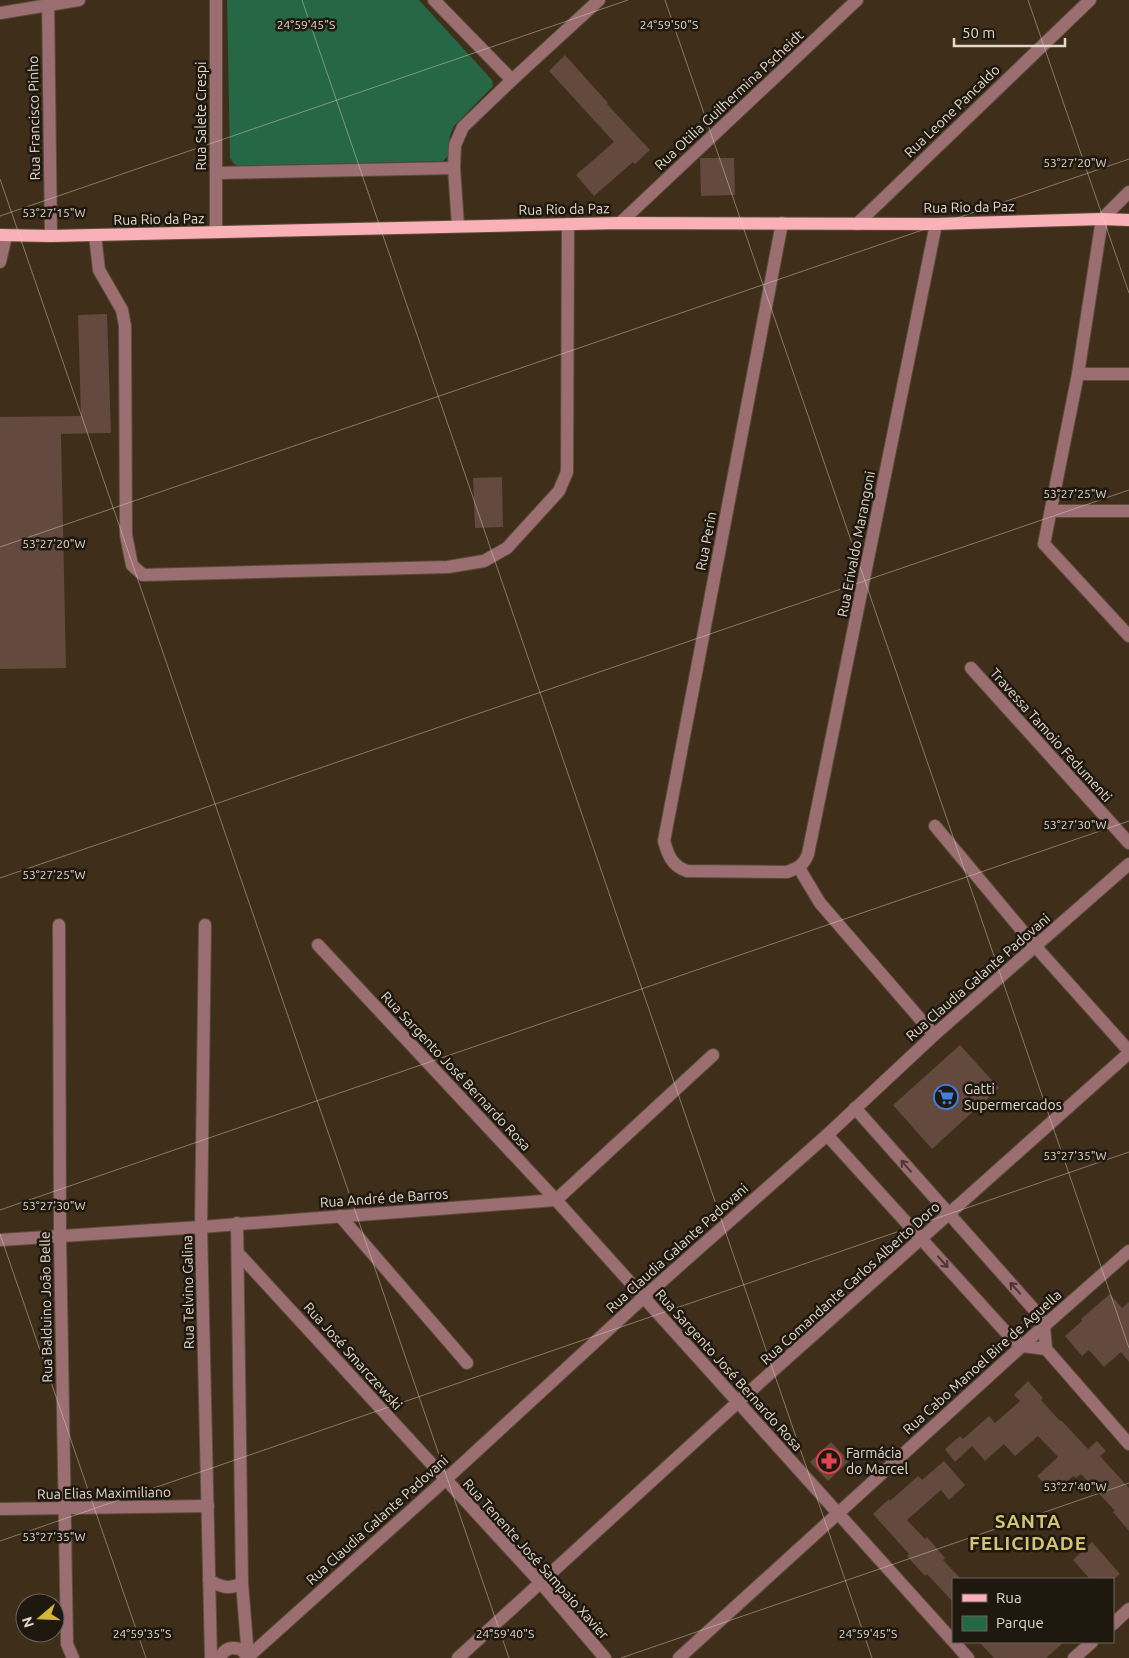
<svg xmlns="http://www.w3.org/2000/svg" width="1129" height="1658" viewBox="0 0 1129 1658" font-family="Ubuntu,sans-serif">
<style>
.green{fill:#266745}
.building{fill:#63493e}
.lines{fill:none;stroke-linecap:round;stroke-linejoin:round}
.minor-casing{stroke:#5c4d3a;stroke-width:14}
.major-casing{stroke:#5c4d3a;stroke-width:14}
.minor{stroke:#9b6e72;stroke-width:12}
.major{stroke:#fab0b7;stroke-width:12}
.oneway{stroke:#4a3632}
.ticks{fill:none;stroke:#e2d8cc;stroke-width:1;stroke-opacity:0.45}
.labels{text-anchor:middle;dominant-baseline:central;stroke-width:5;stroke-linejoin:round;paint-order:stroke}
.street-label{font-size:14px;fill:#e2d8cc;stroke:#1f180f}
.poi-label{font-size:14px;fill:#e2d8cc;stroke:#1f180f;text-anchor:start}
.district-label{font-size:19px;font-weight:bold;letter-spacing:1px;fill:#d5c275;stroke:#1f180f}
.ticks-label{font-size:12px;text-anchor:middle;fill:#e2d8cc;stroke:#1f180f;stroke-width:5;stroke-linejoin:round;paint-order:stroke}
</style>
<rect width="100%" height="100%" fill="#3e2e1a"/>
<path class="green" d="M227,0H419L492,80L493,86L454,126L450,135L448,156L443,161L238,166L233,163L230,158Z"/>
<g class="building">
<path d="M565,55L608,103L607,104L650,150L635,164L633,162L594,196L576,175L614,142L549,71Z"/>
<path d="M700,158H734L735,195L701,196Z"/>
<path d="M107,314L111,433L61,434L66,668L0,669V417L81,416L78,315Z"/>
<path d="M502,477L503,527L475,528L473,478Z"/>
<path d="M960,1045L999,1088L932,1149L893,1105Z"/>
<path d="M1110,1294L1122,1308L1129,1302V1362L1121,1352L1104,1367L1089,1350L1082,1356L1065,1336L1082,1321L1081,1319Z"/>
<path d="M1028,1381L1043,1398L1041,1400L1060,1421L1061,1420L1088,1449L1097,1441L1106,1451L1100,1456L1129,1488V1531L1113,1512L1115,1511L1081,1474L1076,1478L1073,1476L1054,1494L1037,1476L1058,1457L1038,1436L1015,1456L1004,1444L985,1461L972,1446L955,1462L945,1449L960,1436L963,1439L989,1416L995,1423L1020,1401L1014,1395Z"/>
<path d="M831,1442L849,1461L828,1481L810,1462Z"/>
<path d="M944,1461L965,1485L949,1500L941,1490L907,1520L925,1539L927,1537L945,1558L943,1560L961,1579H953V1602L927,1574L925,1576L907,1556L909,1554L873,1514L889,1499L890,1501L918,1476L922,1480Z"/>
<path d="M1092,1542L1120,1574L1114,1579H1090L1073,1560Z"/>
<path d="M979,1642H1064L1046,1658H994Z"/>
</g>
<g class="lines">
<defs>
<g id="minor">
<path d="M48,0L51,236"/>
<path d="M434,0L512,80"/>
<path d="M0,13L79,0"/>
<path d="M216,173L454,168"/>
<path d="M1129,192L1102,219L1078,374L1044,544L1129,636"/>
<path d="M620,223L857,0"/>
<path d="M782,223L664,841C668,855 672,866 687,871L787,872C798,868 804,865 808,854L936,224"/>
<path d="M857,224L1090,0"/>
<path d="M458,226L454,168L455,145L463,127L512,80L599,0"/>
<path d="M216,232V0"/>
<path d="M95,235L99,270L122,310L125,326L126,535L132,565L143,575L448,567L484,561L507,548L559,491L567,472L568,224"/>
<path d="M0,262L6,236"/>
<path d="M1078,374H1129"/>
<path d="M1051,511H1129"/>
<path d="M971,668L1129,843"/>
<path d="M935,826L1035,946L1129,1051"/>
<path d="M799,868L820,903L934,1035"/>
<path d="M59,925L60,1236L67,1644L73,1658"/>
<path d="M205,925L201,1227L211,1658"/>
<path d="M318,945L556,1200L953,1641"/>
<path d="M855,1108L1038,1314L1044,1326L1046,1349L1129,1444"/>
<path d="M827,1135L1013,1340L1023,1346L1046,1349"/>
<path d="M340,1216L467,1363"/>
<path d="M237,1223L242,1583L248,1657"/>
<path d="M0,1240L201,1227L556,1200L713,1055"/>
<path d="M238,1253L540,1582L605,1658"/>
<path d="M0,1509L208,1506"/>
<path d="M209,1580C220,1587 230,1590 242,1583"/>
<path d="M1113,1624L1129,1609"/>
<path d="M954,1642L968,1658"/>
<path d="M248,1657L445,1480L644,1297L827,1135L934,1035L1129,864"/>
<path d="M220,1658C224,1648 232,1646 242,1650L248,1658"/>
<path d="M458,1658L738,1402L1129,1053"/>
<path d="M679,1658L1044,1326L1129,1251"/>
<path d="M1074,1658L1092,1642"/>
</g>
<path id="major" d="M0,235L51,236L620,223L936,224L1102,219L1129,220"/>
</defs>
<use href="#minor" class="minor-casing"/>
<use href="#major" class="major-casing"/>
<use href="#minor" class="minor"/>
<use href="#major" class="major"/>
</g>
<defs><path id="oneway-shaft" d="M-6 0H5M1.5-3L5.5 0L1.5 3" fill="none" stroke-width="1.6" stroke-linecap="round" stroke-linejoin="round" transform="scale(1.25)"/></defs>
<g class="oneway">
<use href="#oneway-shaft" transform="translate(906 1166) rotate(-131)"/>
<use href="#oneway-shaft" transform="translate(943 1262) rotate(48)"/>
<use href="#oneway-shaft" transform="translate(1015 1288) rotate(-132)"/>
</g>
<path class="ticks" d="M302,0L872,1658M665,0L1129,1348M1028,0L1129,293M0,179L509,1658M0,216L628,0M0,547L1129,159M0,878L1129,490M0,1210L1129,821M0,1234L146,1658M0,1541L1129,1152M621,1658L1129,1483"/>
<defs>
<symbol id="supermarket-ring" viewBox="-11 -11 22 22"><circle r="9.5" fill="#1f180f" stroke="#3f7fe0" stroke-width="1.5"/><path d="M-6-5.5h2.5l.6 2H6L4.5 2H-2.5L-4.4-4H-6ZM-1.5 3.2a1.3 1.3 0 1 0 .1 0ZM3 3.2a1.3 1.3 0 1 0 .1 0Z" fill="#3f7fe0"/></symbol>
<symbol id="pharmacy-ring" viewBox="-11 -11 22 22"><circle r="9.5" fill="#1f180f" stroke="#e0444e" stroke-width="1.5"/><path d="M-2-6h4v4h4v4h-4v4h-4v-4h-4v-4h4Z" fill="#e0444e"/></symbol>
</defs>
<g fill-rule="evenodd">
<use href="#supermarket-ring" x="932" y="1083" width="28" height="28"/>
<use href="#pharmacy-ring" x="815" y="1447" width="28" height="28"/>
</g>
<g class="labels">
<g class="street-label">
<text transform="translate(729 100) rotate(-43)">Rua Otilia Guilhermina Pscheidt</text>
<text transform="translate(952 111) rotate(-44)">Rua Leone Pancaldo</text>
<text transform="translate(201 116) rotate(-90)">Rua Salete Crespi</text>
<text transform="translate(34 118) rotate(-91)">Rua Francisco Pinho</text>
<text transform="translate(969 207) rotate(-1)">Rua Rio da Paz</text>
<text transform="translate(564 209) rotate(-1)">Rua Rio da Paz</text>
<text transform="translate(159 219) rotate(-1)">Rua Rio da Paz</text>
<text transform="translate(706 541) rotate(-79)">Rua Perin</text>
<text transform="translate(856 544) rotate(-79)">Rua Erivaldo Marangoni</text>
<text transform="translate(1051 735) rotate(48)">Travessa Tamoio Fedumenti</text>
<text transform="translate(978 977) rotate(-41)">Rua Claudia Galante Padovani</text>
<text transform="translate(456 1071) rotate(47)">Rua Sargento José Bernardo Rosa</text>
<text transform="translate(384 1198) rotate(-4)">Rua André de Barros</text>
<text transform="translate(677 1248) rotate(-42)">Rua Claudia Galante Padovani</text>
<text transform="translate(850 1283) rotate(-42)">Rua Comandante Carlos Alberto Doro</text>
<text transform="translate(188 1292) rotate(-91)">Rua Telvino Galina</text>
<text transform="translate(46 1307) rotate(-91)">Rua Balduino João Belle</text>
<text transform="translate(353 1356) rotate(48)">Rua José Smarczewski</text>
<text transform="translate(982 1362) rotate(-42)">Rua Cabo Manoel Bire de Aguella</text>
<text transform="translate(729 1370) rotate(48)">Rua Sargento José Bernardo Rosa</text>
<text transform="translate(104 1493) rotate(-1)">Rua Elias Maximiliano</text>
<text transform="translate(377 1520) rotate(-42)">Rua Claudia Galante Padovani</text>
<text transform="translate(536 1559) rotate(48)">Rua Tenente José Sampaio Xavier</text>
</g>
<g class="poi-label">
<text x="964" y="1089">Gatti<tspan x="964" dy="16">Supermercados</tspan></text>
<text x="846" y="1453">Farmácia<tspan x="846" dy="16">do Marcel</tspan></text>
</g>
<g class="district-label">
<text x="1028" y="1521">SANTA<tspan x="1028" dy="22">FELICIDADE</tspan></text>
</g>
</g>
<g class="ticks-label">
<text x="306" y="29">24°59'45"S</text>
<text x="669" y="29">24°59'50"S</text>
<text x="1075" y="167">53°27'20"W</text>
<text x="54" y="217">53°27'15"W</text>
<text x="1075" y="498">53°27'25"W</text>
<text x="54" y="548">53°27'20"W</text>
<text x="1075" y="829">53°27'30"W</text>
<text x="54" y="879">53°27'25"W</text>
<text x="1075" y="1160">53°27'35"W</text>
<text x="54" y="1210">53°27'30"W</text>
<text x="1075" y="1491">53°27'40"W</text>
<text x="54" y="1541">53°27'35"W</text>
<text x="142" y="1638">24°59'35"S</text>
<text x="505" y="1638">24°59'40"S</text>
<text x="868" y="1638">24°59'45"S</text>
</g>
<rect x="952" y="1578" width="162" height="65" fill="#1f180f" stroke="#6d655b"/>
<rect x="962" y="1594" width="25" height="8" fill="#fab0b7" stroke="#6d655b"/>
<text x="996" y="1603" font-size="15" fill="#e2d8cc">Rua</text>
<rect x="962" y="1616" width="25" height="15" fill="#266745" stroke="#6d655b"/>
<text x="996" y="1628" font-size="15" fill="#e2d8cc">Parque</text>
<g transform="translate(40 1618) rotate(251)"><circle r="24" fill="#1f180f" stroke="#6d655b"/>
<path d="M0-4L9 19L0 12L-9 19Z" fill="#d2b635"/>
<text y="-8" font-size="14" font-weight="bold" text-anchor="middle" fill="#e2d8cc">N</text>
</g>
<path d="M954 38v8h111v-8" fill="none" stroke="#e2d8cc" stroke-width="2.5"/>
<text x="962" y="38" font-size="15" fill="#e2d8cc" stroke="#1f180f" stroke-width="4" paint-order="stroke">50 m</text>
</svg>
